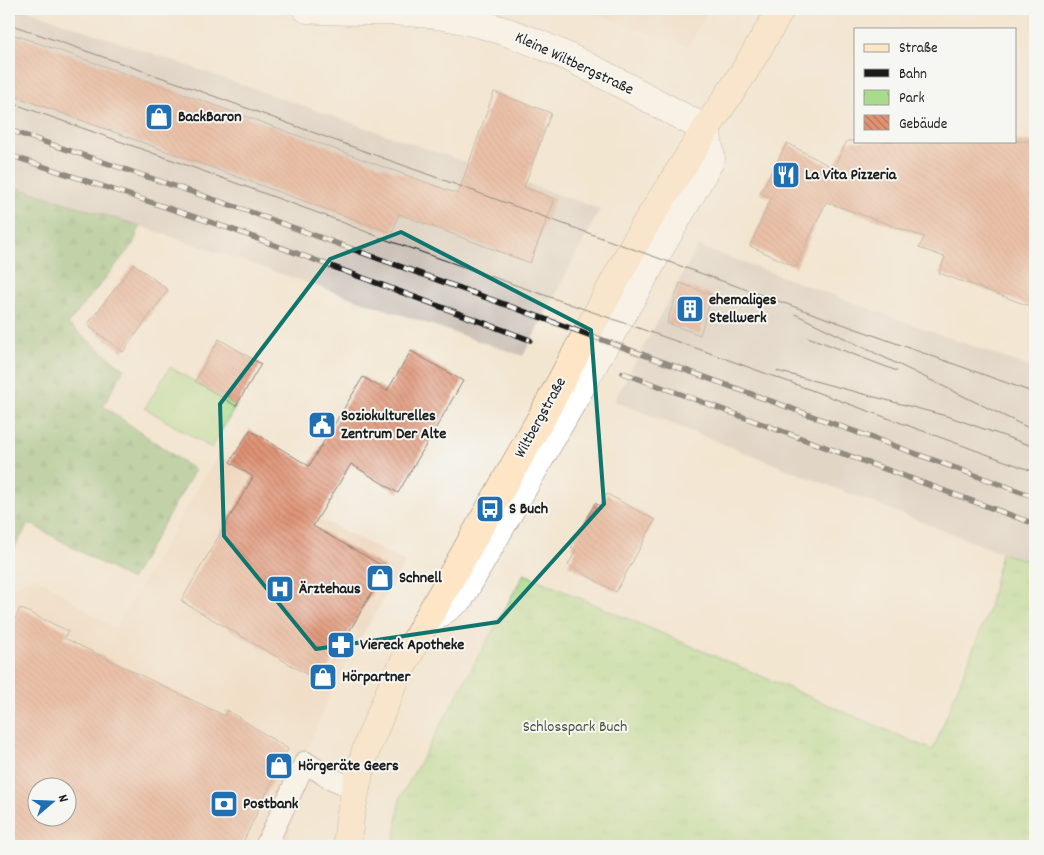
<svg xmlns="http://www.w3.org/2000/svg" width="1044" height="855" viewBox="0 0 1044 855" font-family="Dekko,sans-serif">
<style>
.built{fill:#eed6bb;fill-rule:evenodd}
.railway{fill:#ccc2b9}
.forest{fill:url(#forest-firs);stroke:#516c49}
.park{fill:url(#park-tufts);stroke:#627c53}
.pitch{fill:#a8db8a;stroke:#627c53}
.building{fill:url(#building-back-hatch);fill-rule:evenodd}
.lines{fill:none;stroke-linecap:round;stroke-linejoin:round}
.pedestrian-casing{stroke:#888176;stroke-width:23}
.minor-casing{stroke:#888176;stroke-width:29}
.secondary-casing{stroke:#888176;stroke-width:29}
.pedestrian{stroke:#fff;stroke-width:21}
.minor{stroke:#fff;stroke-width:28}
.secondary{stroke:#fee5c5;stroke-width:28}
.tram{stroke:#1c1c1c;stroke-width:1}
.rail-casing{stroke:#1c1c1c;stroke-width:5.5}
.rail{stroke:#f6f6f2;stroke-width:4;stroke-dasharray:11;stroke-linecap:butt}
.marked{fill:none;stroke:#0f766e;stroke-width:4;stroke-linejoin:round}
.labels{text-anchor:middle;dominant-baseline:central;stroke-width:4;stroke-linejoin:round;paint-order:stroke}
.street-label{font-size:16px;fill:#1c1c1c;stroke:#f6f6f2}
.poi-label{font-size:16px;font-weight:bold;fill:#1c1c1c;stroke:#f6f6f2;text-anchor:start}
.park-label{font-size:16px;fill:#46553d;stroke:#f6f6f2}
</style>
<defs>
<pattern id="forest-firs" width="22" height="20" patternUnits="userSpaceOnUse" patternTransform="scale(1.25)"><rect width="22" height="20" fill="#86bb76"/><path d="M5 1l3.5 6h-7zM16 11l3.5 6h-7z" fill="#73a066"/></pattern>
<pattern id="park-tufts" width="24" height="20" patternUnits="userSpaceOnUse" patternTransform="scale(1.25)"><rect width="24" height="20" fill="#a8db8a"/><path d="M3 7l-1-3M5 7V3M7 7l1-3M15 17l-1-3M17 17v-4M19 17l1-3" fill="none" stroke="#90bb76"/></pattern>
<pattern id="building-back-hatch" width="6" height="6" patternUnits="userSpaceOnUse" patternTransform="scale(1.25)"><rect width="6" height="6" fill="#e09273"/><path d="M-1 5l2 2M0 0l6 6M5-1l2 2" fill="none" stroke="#b5765e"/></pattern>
</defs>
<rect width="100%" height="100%" fill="#f6f6f2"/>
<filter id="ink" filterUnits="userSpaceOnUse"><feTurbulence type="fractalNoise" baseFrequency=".02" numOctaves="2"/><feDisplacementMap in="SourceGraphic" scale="10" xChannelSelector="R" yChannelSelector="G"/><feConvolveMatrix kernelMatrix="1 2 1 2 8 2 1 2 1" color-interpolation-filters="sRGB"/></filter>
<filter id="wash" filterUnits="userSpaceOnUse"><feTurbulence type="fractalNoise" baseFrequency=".0096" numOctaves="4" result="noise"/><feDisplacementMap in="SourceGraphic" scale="20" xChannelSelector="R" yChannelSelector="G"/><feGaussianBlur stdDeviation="1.12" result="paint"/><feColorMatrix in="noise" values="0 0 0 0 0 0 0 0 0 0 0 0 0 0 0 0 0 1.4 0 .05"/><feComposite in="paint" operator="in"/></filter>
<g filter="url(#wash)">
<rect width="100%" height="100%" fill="#f3e6d1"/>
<g class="built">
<path d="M581,9H709L688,46Z"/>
<path d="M218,454L318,518L405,562L351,655L328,698L298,773L288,846H9V589L35,576L115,629ZM38,788H68V818H38Z"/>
</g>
<g class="railway">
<path d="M9,9H24L600,209L523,356L140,226L9,185Z"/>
<path d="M698,246L1035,369V563L1001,553L614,401Z"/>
</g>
<path class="forest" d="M9,185L140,226L133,244L68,324L124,369L103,406L195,470L131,580L29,523L9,557Z"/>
<path class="park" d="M1001,553L1035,563V846H394L400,798L524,574L933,750L988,612Z"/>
<path class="pitch" d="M170,367L236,406L211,448L145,408Z"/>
<g id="blocks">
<g class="building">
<path d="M9,33L184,94L458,194L494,92L551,113L524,187L555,199L530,263L399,214L392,233L9,94Z"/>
<path d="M847,141H1035V308L939,273L945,257L919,248L924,237L826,202L796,267L750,246L771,198L760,193L787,143L833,168Z"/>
<path d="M134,264L168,290L123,352L87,325Z"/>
<path d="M680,283L712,295L700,335L667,323Z"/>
<path d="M219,339L261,364L236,406L195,381Z"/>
<path d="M411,351L463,381L398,493L351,464L313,526L386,568L320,682L181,601L253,477L230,462L250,430L309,466L363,377L387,391Z"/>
<path d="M607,494L655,520L616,592L568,565L576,550L571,547L595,503L600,506Z"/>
<path d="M20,608L68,631L64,638L225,716L227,710L288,749L241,846H9V633ZM38,788H68V818H38Z"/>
</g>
</g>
</g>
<g filter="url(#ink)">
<use href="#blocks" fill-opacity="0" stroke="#888176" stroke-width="1"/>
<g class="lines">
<defs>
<path id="pedestrian" d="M266,846L305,762L328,777L356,789"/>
<path id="minor" d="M307,9C352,13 398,8 443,16C538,31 622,86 706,129L711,159L460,598L424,625"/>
<path id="secondary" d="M347,846L350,818L359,773L367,747L393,684L424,625L544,413L642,230L706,129L744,72L781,9"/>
</defs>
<use href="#pedestrian" class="pedestrian-casing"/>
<use href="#minor" class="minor-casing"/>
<use href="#secondary" class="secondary-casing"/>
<use href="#pedestrian" class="pedestrian"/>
<use href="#minor" class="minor"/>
<use href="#secondary" class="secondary"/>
<g class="tram">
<path d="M9,24L189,87L591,234L1035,393"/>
<path d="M9,102L178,162L329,217L384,239L707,352L1035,472"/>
<path d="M795,314L1035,431"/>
<path d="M808,337L897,371"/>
<path d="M777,371L950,417L1035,447"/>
</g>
<defs>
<g id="rail">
<path d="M9,130L242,209L1035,497"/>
<path d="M9,155L234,230L530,340"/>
<path d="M623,373L1035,524"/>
</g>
</defs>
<use href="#rail" class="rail-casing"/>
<use href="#rail" class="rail"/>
</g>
</g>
<path d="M0 0H1044V855H0ZM401,232L591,330L604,504L498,622L316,649L224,536L220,404L330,259Z" fill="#f3e6d1" fill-opacity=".55" fill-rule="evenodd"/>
<path class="marked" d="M401,232L591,330L604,504L498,622L316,649L224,536L220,404L330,259Z"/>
<defs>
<symbol id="shop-square" viewBox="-11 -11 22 22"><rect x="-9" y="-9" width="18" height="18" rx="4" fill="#1f6fb2" stroke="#f6f6f2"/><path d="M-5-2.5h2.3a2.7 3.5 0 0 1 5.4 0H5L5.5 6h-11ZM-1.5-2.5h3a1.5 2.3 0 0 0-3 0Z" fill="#fff"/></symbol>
<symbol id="restaurant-square" viewBox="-11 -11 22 22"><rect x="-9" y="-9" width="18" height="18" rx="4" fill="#1f6fb2" stroke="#f6f6f2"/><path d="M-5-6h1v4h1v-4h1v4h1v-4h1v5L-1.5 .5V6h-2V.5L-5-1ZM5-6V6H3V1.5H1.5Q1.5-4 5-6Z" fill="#fff"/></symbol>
<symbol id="building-square" viewBox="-11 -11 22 22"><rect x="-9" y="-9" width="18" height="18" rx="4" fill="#1f6fb2" stroke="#f6f6f2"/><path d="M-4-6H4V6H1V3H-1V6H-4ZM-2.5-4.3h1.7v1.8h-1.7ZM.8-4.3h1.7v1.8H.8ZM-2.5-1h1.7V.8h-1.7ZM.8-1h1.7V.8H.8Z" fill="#fff"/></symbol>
<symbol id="civic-square" viewBox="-11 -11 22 22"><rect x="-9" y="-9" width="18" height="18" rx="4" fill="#1f6fb2" stroke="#f6f6f2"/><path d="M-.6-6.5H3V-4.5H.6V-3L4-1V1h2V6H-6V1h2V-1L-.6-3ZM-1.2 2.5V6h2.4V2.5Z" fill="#fff"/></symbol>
<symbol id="bus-square" viewBox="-11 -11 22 22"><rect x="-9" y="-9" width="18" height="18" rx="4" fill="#1f6fb2" stroke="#f6f6f2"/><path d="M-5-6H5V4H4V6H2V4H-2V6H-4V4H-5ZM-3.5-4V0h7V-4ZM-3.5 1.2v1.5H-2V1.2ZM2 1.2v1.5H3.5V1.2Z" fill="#fff"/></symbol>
<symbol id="hospital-square" viewBox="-11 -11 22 22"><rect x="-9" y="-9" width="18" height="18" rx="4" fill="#1f6fb2" stroke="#f6f6f2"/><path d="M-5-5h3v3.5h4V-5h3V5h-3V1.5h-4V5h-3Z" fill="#fff"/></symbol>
<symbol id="pharmacy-square" viewBox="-11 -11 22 22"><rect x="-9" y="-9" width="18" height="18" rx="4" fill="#1f6fb2" stroke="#f6f6f2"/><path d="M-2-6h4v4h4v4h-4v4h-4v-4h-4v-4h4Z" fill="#fff"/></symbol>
<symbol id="bank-square" viewBox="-11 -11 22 22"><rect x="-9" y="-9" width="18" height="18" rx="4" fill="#1f6fb2" stroke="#f6f6f2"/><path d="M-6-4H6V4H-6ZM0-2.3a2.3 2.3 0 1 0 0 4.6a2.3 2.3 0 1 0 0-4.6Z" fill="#fff"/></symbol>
</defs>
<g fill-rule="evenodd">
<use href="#shop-square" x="143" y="101" width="32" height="32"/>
<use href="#restaurant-square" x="770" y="159" width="32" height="32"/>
<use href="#building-square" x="674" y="293" width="32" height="32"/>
<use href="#civic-square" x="306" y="409" width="32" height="32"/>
<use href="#bus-square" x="474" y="493" width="32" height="32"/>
<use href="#shop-square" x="364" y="562" width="32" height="32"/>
<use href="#hospital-square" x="264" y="573" width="32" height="32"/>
<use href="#pharmacy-square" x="325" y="629" width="32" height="32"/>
<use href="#shop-square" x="307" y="661" width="32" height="32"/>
<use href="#shop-square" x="263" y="750" width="32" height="32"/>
<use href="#bank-square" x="208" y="788" width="32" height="32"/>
</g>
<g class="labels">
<g class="street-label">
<text transform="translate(574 64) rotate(25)">Kleine Wiltbergstraße</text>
<text transform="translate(541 418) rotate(-61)">Wiltbergstraße</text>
</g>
<g class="poi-label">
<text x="178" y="117">BackBaron</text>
<text x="805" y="175">La Vita Pizzeria</text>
<text x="709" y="300">ehemaliges<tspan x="709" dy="18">Stellwerk</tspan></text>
<text x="341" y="416">Soziokulturelles<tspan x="341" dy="18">Zentrum Der Alte</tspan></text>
<text x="509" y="509">S Buch</text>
<text x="399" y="578">Schnell</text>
<text x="299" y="589">Ärztehaus</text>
<text x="360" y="645">Viereck Apotheke</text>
<text x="342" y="677">Hörpartner</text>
<text x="298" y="766">Hörgeräte Geers</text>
<text x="243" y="804">Postbank</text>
</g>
<g class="park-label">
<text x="575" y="727">Schlosspark Buch</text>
</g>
</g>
<rect width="1044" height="855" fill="none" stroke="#f6f6f2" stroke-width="30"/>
<rect x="854" y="28" width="162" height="115" fill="#f6f6f2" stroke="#9f9f9c"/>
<rect x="864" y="44" width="25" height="8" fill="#fee5c5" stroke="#9f9f9c"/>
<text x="899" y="52" font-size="15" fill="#1c1c1c">Straße</text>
<rect x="864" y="69" width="25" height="8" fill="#1c1c1c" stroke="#9f9f9c"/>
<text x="899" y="78" font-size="15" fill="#1c1c1c">Bahn</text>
<rect x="864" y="90" width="25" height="15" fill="url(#park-tufts)" stroke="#9f9f9c"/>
<text x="899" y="102" font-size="15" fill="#1c1c1c">Park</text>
<rect x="864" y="115" width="25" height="15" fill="url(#building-back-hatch)" stroke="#9f9f9c"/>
<text x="899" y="128" font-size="15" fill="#1c1c1c">Gebäude</text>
<g transform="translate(52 802) rotate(71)"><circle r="24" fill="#f6f6f2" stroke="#9f9f9c"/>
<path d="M0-4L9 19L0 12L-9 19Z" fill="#1f6fb2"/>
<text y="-8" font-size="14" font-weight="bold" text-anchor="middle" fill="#1c1c1c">N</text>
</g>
</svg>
